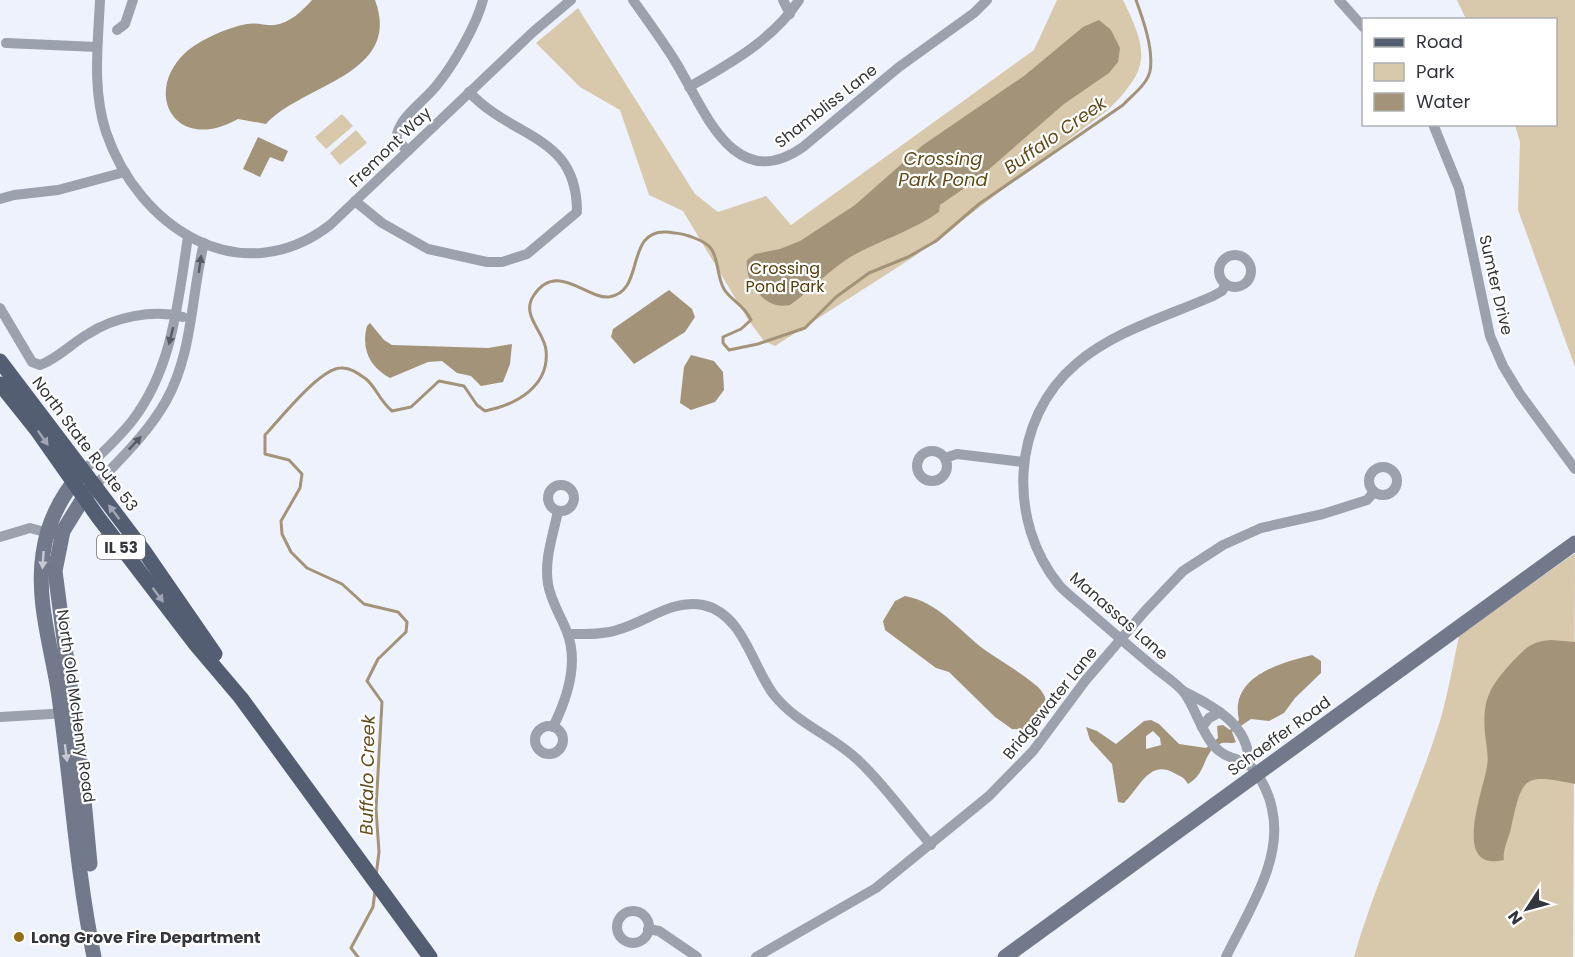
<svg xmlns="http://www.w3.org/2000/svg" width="1575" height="957" viewBox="0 0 1575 957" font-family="Poppins,sans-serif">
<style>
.green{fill:#d8c8ac}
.water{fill:#a39378;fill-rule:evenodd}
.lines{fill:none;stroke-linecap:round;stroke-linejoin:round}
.stream{stroke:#a39378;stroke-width:3}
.street{stroke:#9ba1ad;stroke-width:10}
.secondary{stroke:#71798b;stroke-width:15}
.primary{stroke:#545e73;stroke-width:15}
.oneway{fill:#575b64}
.oneway2{fill:#a1a6b2}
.oneway3{fill:#c6c9d1}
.poi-dot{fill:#946d16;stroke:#fff;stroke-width:2}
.labels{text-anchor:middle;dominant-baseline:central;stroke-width:4.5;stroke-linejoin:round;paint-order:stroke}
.shield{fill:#fff;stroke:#707276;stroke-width:1.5}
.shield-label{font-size:15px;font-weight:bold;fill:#33363c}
.street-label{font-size:16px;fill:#33363c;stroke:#fff}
.park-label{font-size:16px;fill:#553d08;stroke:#fff}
.poi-label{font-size:16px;font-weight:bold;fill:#33363c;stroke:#fff;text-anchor:start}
.water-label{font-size:18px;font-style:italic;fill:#634b1a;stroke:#fff}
</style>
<rect width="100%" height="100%" fill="#eef2fc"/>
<g class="green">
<path d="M1057,0H1123C1148,52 1151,67 1109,109L915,256L775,346L764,341L749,321L683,211L649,195L620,110L580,87L536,43L578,8L695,194L718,212L766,196L791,225L1034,50Z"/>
<path d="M1457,0H1575V367L1518,210L1520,142L1515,125L1556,124V20L1466,19Z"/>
<path d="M342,114L353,126L326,149L315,137Z"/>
<path d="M356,130L367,143L340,165L330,153Z"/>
<path d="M1575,553L1573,957H1354C1377,876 1415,801 1440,721C1448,694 1453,664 1459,636Z"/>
</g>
<g class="water">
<path d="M312,0H375C403,75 302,84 266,124L238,119C176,154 142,94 185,53C199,40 229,27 247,24C257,22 266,26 275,25C290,23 302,11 312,0Z"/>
<path d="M1099,20L1111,30L1120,48L1118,62L1109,73L1064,104L979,178L940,205L939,212C912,231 881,240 852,256C829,270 811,290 790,305C766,311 744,283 747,260L755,254L780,249L800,241L855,205L923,145L1024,76L1083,27Z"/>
<path d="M258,137L288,151L283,162L270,157L260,177L243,169Z"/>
<path d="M669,290L692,309L695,317L685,332L634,364L611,337L613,329Z"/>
<path d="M370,323L384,340L392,345L488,348L512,344L510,364L503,382L481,386L471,376L457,373L442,361L428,362L390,378C369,367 361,348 367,326Z"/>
<path d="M691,355L714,361L723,372L724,390L715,402L691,410L680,403L684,367Z"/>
<path d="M905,596C939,602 958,630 985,650C1002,662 1022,673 1038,687C1044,693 1047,700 1047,708L1029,730L1012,729L995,717L949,672L936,668L885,630L883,621L895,601Z"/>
<path d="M1551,640L1575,642V784C1523,774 1523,775 1511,828C1509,838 1502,851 1504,860C1450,873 1484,789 1487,766C1489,756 1486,744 1485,734C1482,699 1490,686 1513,661C1527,647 1530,642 1551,640Z"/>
<path d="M1312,655L1321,661V673L1295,698L1284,713L1269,721L1251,719L1232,732L1236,742C1231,744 1227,742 1222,743C1202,750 1208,773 1188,784C1183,776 1181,777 1174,773C1149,759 1139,789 1124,803L1118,802L1112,764L1090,740L1086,727L1097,731L1116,744L1144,721L1151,720L1159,724L1179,744L1206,748L1218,738L1217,726L1223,725L1230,730L1239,720C1229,676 1281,663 1312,655ZM1153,731L1160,738L1161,745L1146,749V736Z"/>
</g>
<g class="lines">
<g class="stream">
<path d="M376,876L379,852L376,809L382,702L367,681L378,659L406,632L407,622L398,612L364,604L342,584L307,568L291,552L282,534L281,521L300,488L302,474L289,460L265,454V435C280,419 320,368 341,368C350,367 359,374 366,379C376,387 379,400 392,411L411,407L439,381L464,386L477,405L485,411C515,405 550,387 546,350C544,331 520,315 534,295C557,261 586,299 609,297C646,292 624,229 667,232C674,233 682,233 689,236C697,239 707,242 712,250C719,262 717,277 724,289C732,302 743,303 751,320L741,329L723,337V343L729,350L758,344L805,328L836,297L869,273L908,257L936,241L979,204L1123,105C1132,95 1147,85 1150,71C1154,50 1143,19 1136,0"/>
<path d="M358,957L351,948L373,907L375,891"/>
</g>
<g class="street">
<path d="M100,0C98,44 92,89 106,132C138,227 240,294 330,225L533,32L571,0"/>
<path d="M633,0C647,20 662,40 675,61C704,108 733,196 803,147L899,67L974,13L987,0"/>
<path d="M783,0L790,14"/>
<path d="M1339,0L1364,28"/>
<path d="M117,30L125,24L133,0"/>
<path d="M6,43L97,47"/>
<path d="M689,87C729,64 773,40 799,0"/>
<path d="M1433,124L1459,188L1490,336L1503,366L1520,394L1575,469"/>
<path d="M408,151L396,139C399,116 423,103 437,85C454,64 476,26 483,0"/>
<path d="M0,199L14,195L58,190L125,172"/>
<path d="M355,201L382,223L428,249L487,262H502L527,254L577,212C577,134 514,140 469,92"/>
<circle cx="1235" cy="271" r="16"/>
<path d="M1226,284L1222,291L1213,296C1168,316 1114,331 1076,364C1011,419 1007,521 1059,585C1067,594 1078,602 1086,609C1109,629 1132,649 1155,668C1164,675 1176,683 1183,691C1196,708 1200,730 1214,746C1224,758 1238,758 1249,765C1260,773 1270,797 1272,809C1284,860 1247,913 1226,957"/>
<path d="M0,308L32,362L40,365C57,359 72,343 88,334C114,317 153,309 183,317"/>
<circle cx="932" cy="466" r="15"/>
<path d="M945,458L957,454L1023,462"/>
<circle cx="1383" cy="481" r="14"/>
<path d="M83,471C100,455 118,439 132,421C173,368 178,301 188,237"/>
<circle cx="561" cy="498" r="13"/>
<path d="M95,486C120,459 148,433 166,401C193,353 191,295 204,243"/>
<path d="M0,537L30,528L52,534"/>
<path d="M568,634C584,634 602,635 617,630C647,622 671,599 703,605C744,614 752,667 774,695C799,726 833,735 860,762C886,787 907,817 931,845"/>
<path d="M1183,691C1215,707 1250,725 1249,765"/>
<path d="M0,717L68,713"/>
<circle cx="549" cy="740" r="14"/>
<path d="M553,727C567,699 579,663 567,632C561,616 551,602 548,584C544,559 553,536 558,511"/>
<path d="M1202,727L1209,718L1220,712"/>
<circle cx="633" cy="927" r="16"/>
<path d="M648,929L659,931L697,957"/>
<path d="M756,957L876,888L989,796L1033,751L1085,681L1145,611L1183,571L1223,545L1261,528L1323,514L1367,500L1374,492"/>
</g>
<g class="secondary">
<path d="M81,473C61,496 47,523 43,554C36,599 51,646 58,690C71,778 76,869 94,957"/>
<path d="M90,864L81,768L55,571L63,531L84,497L95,486"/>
<path d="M1005,957L1575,543"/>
</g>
<g class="primary">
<path d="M0,361L144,551L215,654"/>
<path d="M0,384L36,429L98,517L196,645L241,698L430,957"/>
</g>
</g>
<defs><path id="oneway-solid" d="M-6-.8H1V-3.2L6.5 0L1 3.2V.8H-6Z" transform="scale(1.5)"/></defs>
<g class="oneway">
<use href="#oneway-solid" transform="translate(200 264) rotate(-82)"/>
<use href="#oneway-solid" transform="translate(171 336) rotate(104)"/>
<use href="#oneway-solid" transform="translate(135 443) rotate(-47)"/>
</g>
<g class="oneway2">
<use href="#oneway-solid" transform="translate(43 438) rotate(55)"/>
<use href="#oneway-solid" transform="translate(114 512) rotate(-127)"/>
<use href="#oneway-solid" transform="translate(158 595) rotate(53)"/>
</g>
<g class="oneway3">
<use href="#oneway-solid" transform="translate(43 560) rotate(94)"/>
<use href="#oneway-solid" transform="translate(66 753) rotate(83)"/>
</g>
<circle class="poi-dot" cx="19" cy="937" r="6"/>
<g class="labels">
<rect class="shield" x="97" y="535" width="48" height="24" rx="4.5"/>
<g class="shield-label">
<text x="121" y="547">IL 53</text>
</g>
<g class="street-label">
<text transform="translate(826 106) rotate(-38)">Shambliss Lane</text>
<text transform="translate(390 147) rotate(-44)">Fremont Way</text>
<text transform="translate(1496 285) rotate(77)">Sumter Drive</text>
<text transform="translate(85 444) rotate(53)">North State Route 53</text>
<text transform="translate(1119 616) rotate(41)">Manassas Lane</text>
<text transform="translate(1050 703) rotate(-51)">Bridgewater Lane</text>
<text transform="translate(76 706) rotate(82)">North Old McHenry Road</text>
<text transform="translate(1279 736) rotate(-36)">Schaeffer Road</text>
</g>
<g class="park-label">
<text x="785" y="268">Crossing<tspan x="785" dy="18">Pond Park</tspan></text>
</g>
<g class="poi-label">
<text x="31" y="937">Long Grove Fire Department</text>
</g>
<g class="water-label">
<text transform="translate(1055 135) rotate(-35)">Buffalo Creek</text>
<text x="943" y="158">Crossing<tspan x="943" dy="21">Park Pond</tspan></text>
<text transform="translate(367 775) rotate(-89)">Buffalo Creek</text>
</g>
</g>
<rect x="1362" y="18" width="195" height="108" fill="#ffffff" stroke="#adafb1" stroke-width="1.5"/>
<rect x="1374" y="38" width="30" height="9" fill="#545e73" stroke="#adafb1" stroke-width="1.5"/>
<text x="1416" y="48" font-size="18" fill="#33363c">Road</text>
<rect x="1374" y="63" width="30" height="18" fill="#d8c8ac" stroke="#adafb1" stroke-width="1.5"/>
<text x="1416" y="78" font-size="18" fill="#33363c">Park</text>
<rect x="1374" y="93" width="30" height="18" fill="#a39378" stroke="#adafb1" stroke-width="1.5"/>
<text x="1416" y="108" font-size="18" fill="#33363c">Water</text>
<g transform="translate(1527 909) rotate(234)" stroke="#ffffff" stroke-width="4.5" paint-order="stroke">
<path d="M0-4.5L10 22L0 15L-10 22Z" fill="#33363c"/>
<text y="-9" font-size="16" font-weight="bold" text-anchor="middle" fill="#33363c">N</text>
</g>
</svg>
